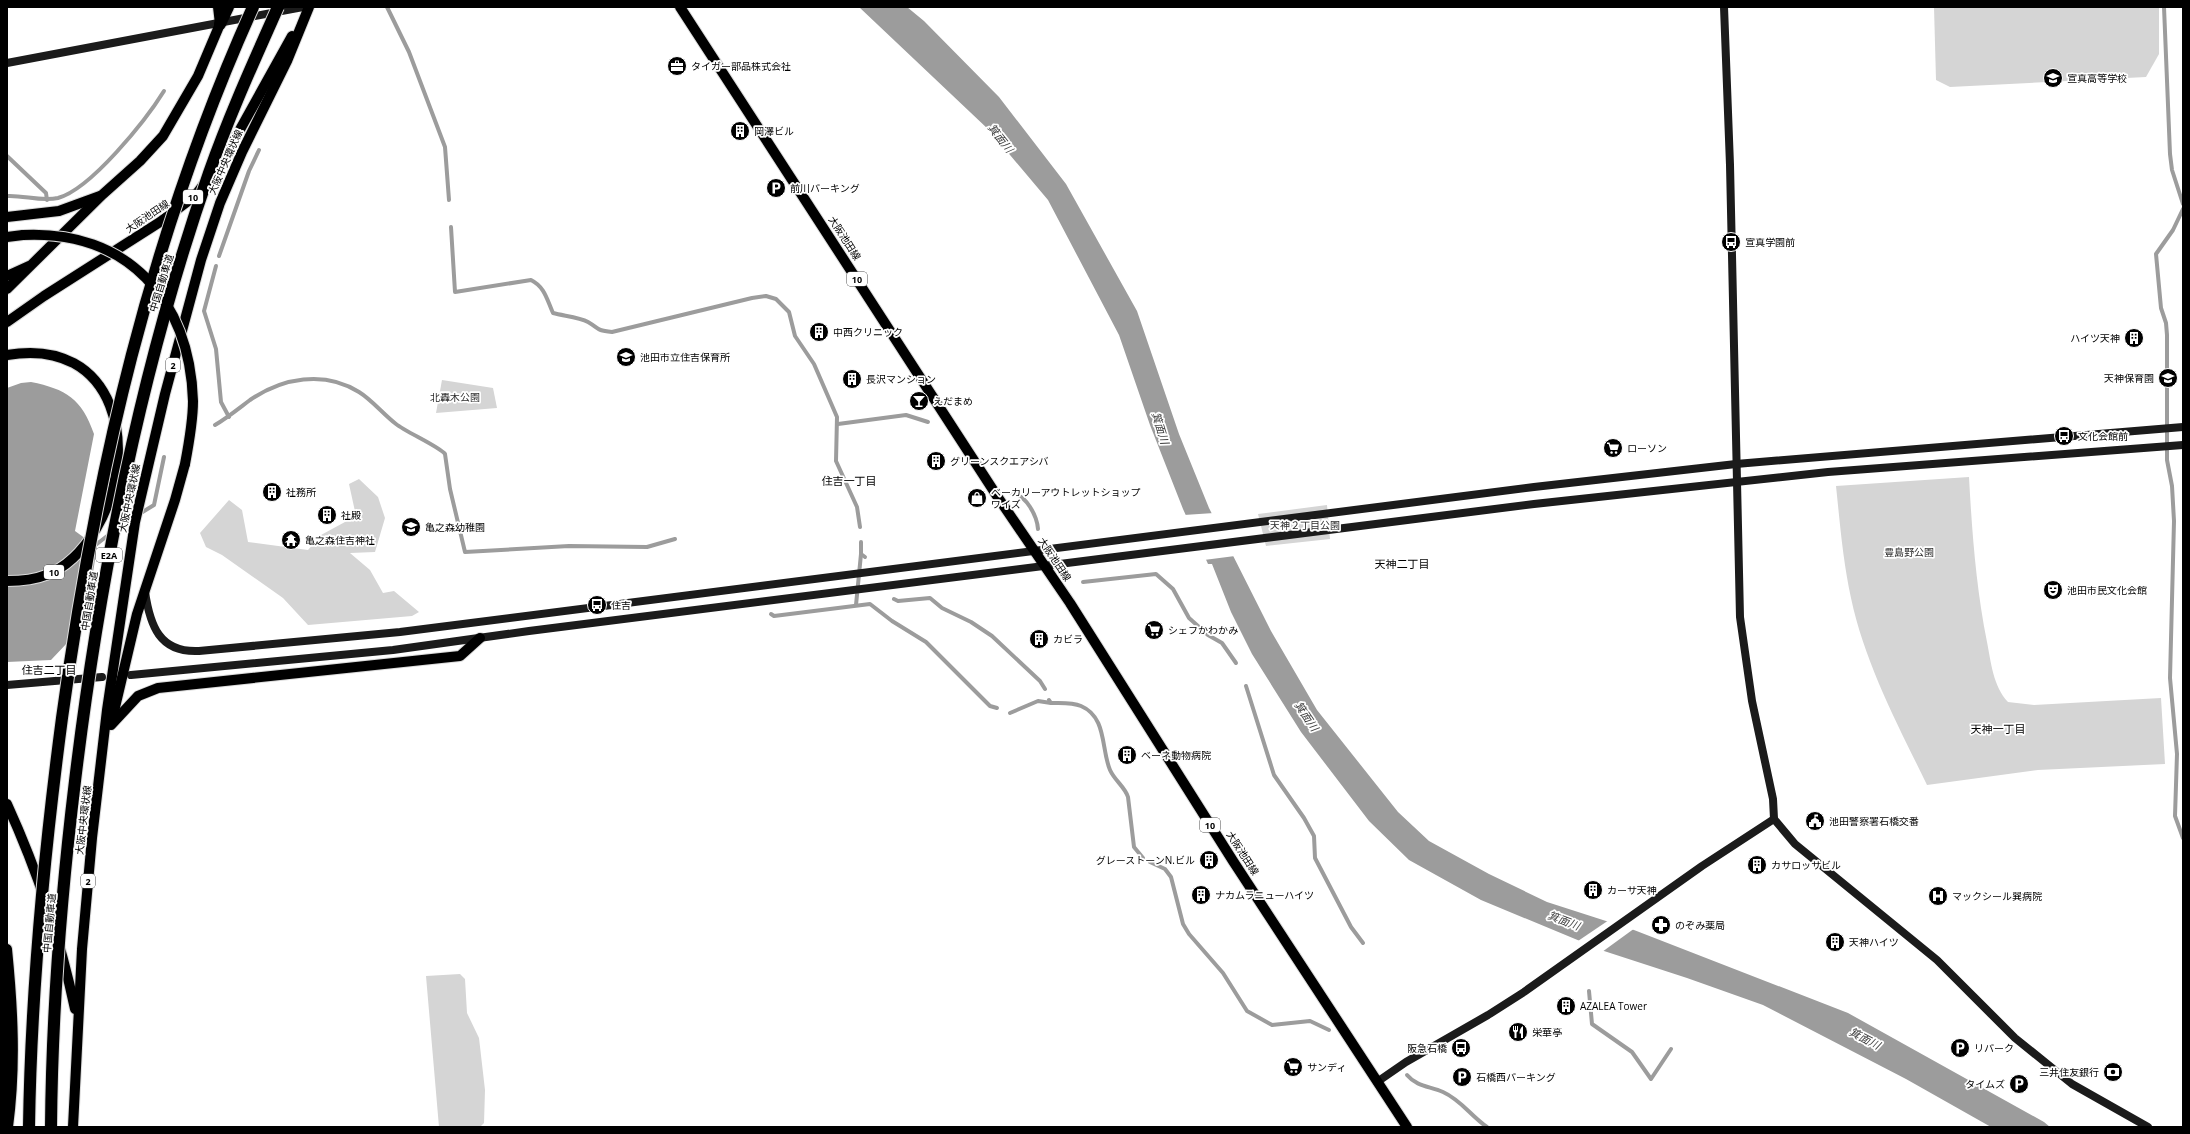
<svg xmlns="http://www.w3.org/2000/svg" width="2190" height="1134" viewBox="0 0 2190 1134" font-family="'Open Sans','Noto Sans JP',sans-serif">
<style>
.green{fill:#d5d5d5}
.water{fill:#9c9c9c}
.pier{fill:#fff}
.lines{fill:none;stroke-linecap:round;stroke-linejoin:round}
.stream{stroke:#9c9c9c;stroke-width:4}
.primary-casing{stroke:#dbdbdb;stroke-width:12}
.highway-casing{stroke:#dbdbdb;stroke-width:14}
.secondary{stroke:#1b1b1b;stroke-width:8}
.primary{stroke:#000;stroke-width:10}
.highway{stroke:#000;stroke-width:12}
.primary-bridge-casing{stroke:#dbdbdb;stroke-width:12;stroke-linecap:butt}
.highway-bridge-casing{stroke:#dbdbdb;stroke-width:14;stroke-linecap:butt}
.primary-bridge{stroke:#000;stroke-width:10}
.highway-bridge{stroke:#000;stroke-width:12}
.labels{text-anchor:middle;dominant-baseline:central;stroke-width:3.5;stroke-linejoin:round;paint-order:stroke}
.shield{fill:#fff;stroke:#4c4c4c;stroke-width:1}
.shield-label{font-size:9px;font-weight:bold;fill:#000}
.poi-label{font-size:10px;fill:#000;stroke:#fff;text-anchor:start}
.street-label{font-size:10px;fill:#000;stroke:#fff}
.park-label{font-size:10px;fill:#2c2c2c;stroke:#fff}
.water-label{font-size:11px;font-style:italic;fill:#3d3d3d;stroke:#fff}
.neighbourhood-label{font-size:11px;fill:#000;stroke:#fff}
</style>
<rect width="100%" height="100%" fill="#fff"/>
<g class="green">
<path d="M1934,7H2159V54L2146,77L1950,87L1936,80Z"/>
<path d="M442,380L493,388L497,408L436,413Z"/>
<path d="M1969,477C1972,532 1976,587 1987,642C1991,662 1993,686 2008,702L2034,705L2161,698L2165,764L2038,770L1927,785C1898,725 1865,664 1851,598C1843,561 1840,524 1836,486Z"/>
<path d="M359,479L378,497L385,518L375,552L350,553L370,570L383,593L394,591L419,612L412,616L308,625L283,598L222,555L206,547L200,533L229,500L242,510L248,542L308,550L321,535L356,516L349,484Z"/>
<path d="M1327,505L1330,539L1266,546L1258,514Z"/>
<path d="M460,974L465,979L467,1013L479,1038L485,1090L484,1123L480,1127H439L426,976Z"/>
</g>
<g class="water">
<path d="M859,7H907L924,21L999,97L1066,184L1137,311L1179,434L1209,508L1271,631L1317,710L1398,812L1429,841L1489,874L1547,902L1634,930L1848,1013L2044,1122L2050,1127H1991L1906,1079L1763,1005L1687,978L1604,951L1481,900L1409,860L1369,821L1301,732L1252,654L1231,612L1212,564H1208L1183,509L1150,425L1119,335L1048,200L989,130Z"/>
<path d="M31,382C66,389 82,399 94,434L75,531L97,547L85,624L51,660L7,662V388L21,383Z"/>
</g>
<g class="pier">
<path d="M1214,513L1235,556L1204,560L1184,515Z"/>
<path d="M1609,920L1635,928L1602,952L1578,941Z"/>
</g>
<g class="lines">
<g class="stream">
<path d="M387,7L409,52L445,147L449,200"/>
<path d="M2164,7L2170,154L2172,170L2183,204"/>
<path d="M7,156L46,193L47,200"/>
<path d="M7,196C24,195 41,202 58,198C91,189 146,120 164,91"/>
<path d="M2183,209L2173,230L2156,254L2161,308L2166,323L2167,335V460L2172,486L2174,521L2170,678L2177,754L2175,816L2183,838"/>
<path d="M451,227L455,292L531,280C545,287 547,300 553,313C564,316 579,317 588,322C600,329 595,330 612,332L752,298L766,296L776,299L789,312L795,336L814,364L837,417L836,461L857,507L860,527"/>
<path d="M219,256L249,171L259,150"/>
<path d="M216,266L204,311L216,349L221,402L229,417"/>
<path d="M838,424L906,415L928,422"/>
<path d="M215,425C227,418 238,409 250,400C282,378 324,370 359,392C372,400 383,414 396,424C406,432 440,447 445,454L450,489L465,552L569,546L647,547L675,539"/>
<path d="M1011,493C1026,494 1037,516 1038,529"/>
<path d="M118,527L154,505L164,457"/>
<path d="M861,542V554L865,557"/>
<path d="M93,547L111,533"/>
<path d="M1083,582L1156,574L1173,589L1189,618L1208,635L1222,643L1236,663"/>
<path d="M894,599L898,601L930,598L942,608L971,622L992,636L1040,681L1045,689"/>
<path d="M856,605L861,554"/>
<path d="M771,614L774,616L870,604L892,621L926,642L990,706L997,708"/>
<path d="M1246,686L1274,775L1304,818L1314,836L1315,858L1351,927L1363,943"/>
<path d="M1049,700L1051,703C1060,703 1072,702 1081,706C1107,717 1101,749 1110,770C1115,781 1125,787 1128,797L1134,847L1143,858"/>
<path d="M1010,713L1038,701L1051,703"/>
<path d="M1150,862L1165,869L1171,877L1183,924L1189,934L1223,973L1247,1011L1272,1025L1310,1021L1329,1030"/>
<path d="M1589,991L1592,1024L1632,1052L1651,1079L1671,1049"/>
<path d="M1407,1075C1417,1087 1430,1086 1443,1092C1461,1100 1471,1116 1487,1127"/>
</g>
<defs>
<g id="primary">
<path d="M680,7L997,496L1070,603L1233,861L1407,1127"/>
<path d="M7,217L59,211L100,196"/>
<path d="M7,237L23,235"/>
<path d="M7,276L29,266"/>
<path d="M7,289L102,195L140,161L163,136L198,76L220,24L218,7"/>
<path d="M7,322L44,296L160,222L195,196L227,153L292,36"/>
<path d="M7,355C117,336 142,451 96,529C84,549 68,567 46,575C34,580 20,581 7,581"/>
<path d="M112,720L137,614L175,500L185,464"/>
<path d="M111,725L138,696L158,688L460,656L480,638"/>
<path d="M7,804C37,870 60,938 75,1009"/>
<path d="M7,949C13,1009 16,1067 8,1127"/>
<path d="M73,1127L82,949L92,838L107,710L135,522L165,394L201,260L220,203L242,152L287,61L309,7"/>
</g>
<path id="highway" d="M220,24L228,7"/>
</defs>
<use href="#primary" class="primary-casing"/>
<use href="#highway" class="highway-casing"/>
<g class="secondary">
<path d="M1724,7L1730,165L1740,617L1752,701L1773,799L1774,819L1795,844L1937,960L2015,1038L2072,1084L2148,1127"/>
<path d="M7,63L303,7"/>
<path d="M145,592C150,625 159,653 199,651L400,632L1534,487L1736,464L2183,427"/>
<path d="M131,675L393,650L529,631L1534,504L1828,472L2183,445"/>
<path d="M7,685L102,677"/>
<path d="M1377,1082L1406,1062L1488,1015L1524,992L1702,866L1774,819"/>
</g>
<use href="#primary" class="primary"/>
<use href="#highway" class="highway"/>
<defs>
<path id="primary-bridge" d="M23,235C127,230 190,299 193,401C193,422 189,443 185,464"/>
<g id="highway-bridge">
<path d="M29,1127C31,991 44,854 62,718C96,471 150,236 253,7"/>
<path d="M51,1127C52,1011 61,896 75,781C100,574 140,370 209,173C229,116 254,61 278,7"/>
</g>
</defs>
<use href="#primary-bridge" class="primary-bridge-casing"/>
<use href="#highway-bridge" class="highway-bridge-casing"/>
<use href="#primary-bridge" class="primary-bridge"/>
<use href="#highway-bridge" class="highway-bridge"/>
</g>
<defs>
<symbol id="office-disc" viewBox="-11 -11 22 22"><circle r="9.5" fill="#000" stroke="#fff"/><path d="M-6-3h4V-5.5h4V-3h4V5H-6ZM-1-4.5V-3h2v-1.5ZM-6 0V1H6V0Z" fill="#fff"/></symbol>
<symbol id="school-disc" viewBox="-11 -11 22 22"><circle r="9.5" fill="#000" stroke="#fff"/><path d="M0-5L7-2L0 1L-7-2ZM-4 1L0 2.5L4 1V4Q0 6-4 4Z" fill="#fff"/></symbol>
<symbol id="building-disc" viewBox="-11 -11 22 22"><circle r="9.5" fill="#000" stroke="#fff"/><path d="M-4-6H4V6H1V3H-1V6H-4ZM-2.5-4.3h1.7v1.8h-1.7ZM.8-4.3h1.7v1.8H.8ZM-2.5-1h1.7V.8h-1.7ZM.8-1h1.7V.8H.8Z" fill="#fff"/></symbol>
<symbol id="parking-disc" viewBox="-11 -11 22 22"><circle r="9.5" fill="#000" stroke="#fff"/><path d="M-3.5-5.5H1a3.5 3.5 0 0 1 0 7H-1V5.5H-3.5ZM-1-3.4V-.6H.8a1.4 1.4 0 0 0 0-2.8Z" fill="#fff"/></symbol>
<symbol id="bus-disc" viewBox="-11 -11 22 22"><circle r="9.5" fill="#000" stroke="#fff"/><path d="M-5-6H5V4H4V6H2V4H-2V6H-4V4H-5ZM-3.5-4V0h7V-4ZM-3.5 1.2v1.5H-2V1.2ZM2 1.2v1.5H3.5V1.2Z" fill="#fff"/></symbol>
<symbol id="bar-disc" viewBox="-11 -11 22 22"><circle r="9.5" fill="#000" stroke="#fff"/><path d="M-6-5H6L.8 .8V4.5H3.5V6h-7V4.5H-.8V.8Z" fill="#fff"/></symbol>
<symbol id="supermarket-disc" viewBox="-11 -11 22 22"><circle r="9.5" fill="#000" stroke="#fff"/><path d="M-6-5.5h2.5l.6 2H6L4.5 2H-2.5L-4.4-4H-6ZM-1.5 3.2a1.3 1.3 0 1 0 .1 0ZM3 3.2a1.3 1.3 0 1 0 .1 0Z" fill="#fff"/></symbol>
<symbol id="shop-disc" viewBox="-11 -11 22 22"><circle r="9.5" fill="#000" stroke="#fff"/><path d="M-5-2.5h2.3a2.7 3.5 0 0 1 5.4 0H5L5.5 6h-11ZM-1.5-2.5h3a1.5 2.3 0 0 0-3 0Z" fill="#fff"/></symbol>
<symbol id="temple-disc" viewBox="-11 -11 22 22"><circle r="9.5" fill="#000" stroke="#fff"/><path d="M0-6L5-2H3V0L6.5 2.5H4V6H1.5V3h-3V6H-4V2.5H-6.5L-3 0V-2H-5Z" fill="#fff"/></symbol>
<symbol id="theatre-disc" viewBox="-11 -11 22 22"><circle r="9.5" fill="#000" stroke="#fff"/><path d="M-5-5.5Q0-4 5-5.5V0Q5 5 0 6Q-5 5-5 0ZM-3.3-2.5H-1v1.5H-3.3ZM1-2.5H3.3v1.5H1ZM-2.8 1Q0 5.5 2.8 1Z" fill="#fff"/></symbol>
<symbol id="civic-disc" viewBox="-11 -11 22 22"><circle r="9.5" fill="#000" stroke="#fff"/><path d="M-.6-6.5H3V-4.5H.6V-3L4-1V1h2V6H-6V1h2V-1L-.6-3ZM-1.2 2.5V6h2.4V2.5Z" fill="#fff"/></symbol>
<symbol id="hospital-disc" viewBox="-11 -11 22 22"><circle r="9.5" fill="#000" stroke="#fff"/><path d="M-5-5h3v3.5h4V-5h3V5h-3V1.5h-4V5h-3Z" fill="#fff"/></symbol>
<symbol id="pharmacy-disc" viewBox="-11 -11 22 22"><circle r="9.5" fill="#000" stroke="#fff"/><path d="M-2-6h4v4h4v4h-4v4h-4v-4h-4v-4h4Z" fill="#fff"/></symbol>
<symbol id="restaurant-disc" viewBox="-11 -11 22 22"><circle r="9.5" fill="#000" stroke="#fff"/><path d="M-5-6h1v4h1v-4h1v4h1v-4h1v5L-1.5 .5V6h-2V.5L-5-1ZM5-6V6H3V1.5H1.5Q1.5-4 5-6Z" fill="#fff"/></symbol>
<symbol id="bank-disc" viewBox="-11 -11 22 22"><circle r="9.5" fill="#000" stroke="#fff"/><path d="M-6-4H6V4H-6ZM0-2.3a2.3 2.3 0 1 0 0 4.6a2.3 2.3 0 1 0 0-4.6Z" fill="#fff"/></symbol>
</defs>
<g fill-rule="evenodd">
<use href="#office-disc" x="666" y="55" width="22" height="22"/>
<use href="#school-disc" x="2042" y="67" width="22" height="22"/>
<use href="#building-disc" x="729" y="120" width="22" height="22"/>
<use href="#parking-disc" x="765" y="177" width="22" height="22"/>
<use href="#bus-disc" x="1720" y="231" width="22" height="22"/>
<use href="#building-disc" x="808" y="321" width="22" height="22"/>
<use href="#building-disc" x="2123" y="327" width="22" height="22"/>
<use href="#school-disc" x="615" y="346" width="22" height="22"/>
<use href="#school-disc" x="2157" y="367" width="22" height="22"/>
<use href="#building-disc" x="841" y="368" width="22" height="22"/>
<use href="#bar-disc" x="908" y="390" width="22" height="22"/>
<use href="#bus-disc" x="2053" y="425" width="22" height="22"/>
<use href="#supermarket-disc" x="1602" y="437" width="22" height="22"/>
<use href="#building-disc" x="925" y="450" width="22" height="22"/>
<use href="#building-disc" x="261" y="481" width="22" height="22"/>
<use href="#shop-disc" x="966" y="487" width="22" height="22"/>
<use href="#building-disc" x="316" y="504" width="22" height="22"/>
<use href="#school-disc" x="400" y="516" width="22" height="22"/>
<use href="#temple-disc" x="280" y="529" width="22" height="22"/>
<use href="#theatre-disc" x="2042" y="579" width="22" height="22"/>
<use href="#bus-disc" x="586" y="594" width="22" height="22"/>
<use href="#supermarket-disc" x="1143" y="619" width="22" height="22"/>
<use href="#building-disc" x="1028" y="628" width="22" height="22"/>
<use href="#building-disc" x="1116" y="744" width="22" height="22"/>
<use href="#civic-disc" x="1804" y="810" width="22" height="22"/>
<use href="#building-disc" x="1198" y="849" width="22" height="22"/>
<use href="#building-disc" x="1746" y="854" width="22" height="22"/>
<use href="#building-disc" x="1582" y="879" width="22" height="22"/>
<use href="#building-disc" x="1190" y="884" width="22" height="22"/>
<use href="#hospital-disc" x="1927" y="885" width="22" height="22"/>
<use href="#pharmacy-disc" x="1650" y="914" width="22" height="22"/>
<use href="#building-disc" x="1824" y="931" width="22" height="22"/>
<use href="#building-disc" x="1555" y="995" width="22" height="22"/>
<use href="#restaurant-disc" x="1507" y="1021" width="22" height="22"/>
<use href="#bus-disc" x="1450" y="1037" width="22" height="22"/>
<use href="#parking-disc" x="1949" y="1037" width="22" height="22"/>
<use href="#supermarket-disc" x="1282" y="1056" width="22" height="22"/>
<use href="#bank-disc" x="2102" y="1061" width="22" height="22"/>
<use href="#parking-disc" x="1451" y="1066" width="22" height="22"/>
<use href="#parking-disc" x="2008" y="1073" width="22" height="22"/>
</g>
<g class="labels">
<g class="shield">
<rect x="183" y="190" width="20" height="14" rx="3"/>
<rect x="847" y="272" width="20" height="14" rx="3"/>
<rect x="166" y="358" width="14" height="14" rx="3"/>
<rect x="96" y="548" width="26" height="14" rx="3"/>
<rect x="44" y="565" width="20" height="14" rx="3"/>
<rect x="1200" y="818" width="20" height="14" rx="3"/>
<rect x="81" y="874" width="14" height="14" rx="3"/>
</g>
<g class="shield-label">
<text x="193" y="197">10</text>
<text x="857" y="279">10</text>
<text x="173" y="365">2</text>
<text x="109" y="555">E2A</text>
<text x="54" y="572">10</text>
<text x="1210" y="825">10</text>
<text x="88" y="881">2</text>
</g>
<g class="poi-label">
<text x="691" y="66">タイガー部品株式会社</text>
<text x="2067" y="78">宣真高等学校</text>
<text x="754" y="131">岡澤ビル</text>
<text x="790" y="188">前川パーキング</text>
<text x="1745" y="242">宣真学園前</text>
<text x="833" y="332">中西クリニック</text>
<text x="2120" y="338" text-anchor="end">ハイツ天神</text>
<text x="640" y="357">池田市立住吉保育所</text>
<text x="2154" y="378" text-anchor="end">天神保育園</text>
<text x="866" y="379">長沢マンション</text>
<text x="933" y="401">えだまめ</text>
<text x="2078" y="436">文化会館前</text>
<text x="1627" y="448">ローソン</text>
<text x="950" y="461">グリーンスクエアシバ</text>
<text x="286" y="492">社務所</text>
<text x="991" y="492">ベーカリーアウトレットショップ<tspan x="991" dy="12">ワイズ</tspan></text>
<text x="341" y="515">社殿</text>
<text x="425" y="527">亀之森幼稚園</text>
<text x="305" y="540">亀之森住吉神社</text>
<text x="2067" y="590">池田市民文化会館</text>
<text x="611" y="605">住吉</text>
<text x="1168" y="630">シェフかわかみ</text>
<text x="1053" y="639">カビラ</text>
<text x="1141" y="755">ベーネ動物病院</text>
<text x="1829" y="821">池田警察署石橋交番</text>
<text x="1195" y="860" text-anchor="end">グレーストーンN.ビル</text>
<text x="1771" y="865">カサロッサビル</text>
<text x="1607" y="890">カーサ天神</text>
<text x="1215" y="895">ナカムラニューハイツ</text>
<text x="1952" y="896">マックシール巽病院</text>
<text x="1675" y="925">のぞみ薬局</text>
<text x="1849" y="942">天神ハイツ</text>
<text x="1580" y="1006">AZALEA Tower</text>
<text x="1532" y="1032">栄華亭</text>
<text x="1447" y="1048" text-anchor="end">阪急石橋</text>
<text x="1974" y="1048">リパーク</text>
<text x="1307" y="1067">サンディ</text>
<text x="2099" y="1072" text-anchor="end">三井住友銀行</text>
<text x="1476" y="1077">石橋西パーキング</text>
<text x="2005" y="1084" text-anchor="end">タイムズ</text>
</g>
<g class="street-label">
<text transform="translate(225 162) rotate(-66)">大阪中央環状線</text>
<text transform="translate(147 216) rotate(-34)">大阪池田線</text>
<text transform="translate(845 238) rotate(57)">大阪池田線</text>
<text transform="translate(161 283) rotate(-73)">中国自動車道</text>
<text transform="translate(129 498) rotate(-78)">大阪中央環状線</text>
<text transform="translate(1055 559) rotate(56)">大阪池田線</text>
<text transform="translate(89 601) rotate(-81)">中国自動車道</text>
<text transform="translate(83 820) rotate(-83)">大阪中央環状線</text>
<text transform="translate(1243 853) rotate(57)">大阪池田線</text>
<text transform="translate(49 923) rotate(-85)">中国自動車道</text>
</g>
<g class="park-label">
<text x="455" y="397">北轟木公園</text>
<text x="1305" y="525">天神２丁目公園</text>
<text x="1909" y="552">豊島野公園</text>
</g>
<g class="water-label">
<text transform="translate(1001 138) rotate(52)">箕面川</text>
<text transform="translate(1161 428) rotate(73)">箕面川</text>
<text transform="translate(1307 716) rotate(56)">箕面川</text>
<text transform="translate(1564 920) rotate(21)">箕面川</text>
<text transform="translate(1865 1038) rotate(28)">箕面川</text>
</g>
<g class="neighbourhood-label">
<text x="849" y="480">住吉一丁目</text>
<text x="1402" y="563">天神二丁目</text>
<text x="49" y="669">住吉二丁目</text>
<text x="1998" y="728">天神一丁目</text>
</g>
</g>
<rect width="2190" height="1134" fill="none" stroke="#000000" stroke-width="16"/>
</svg>
